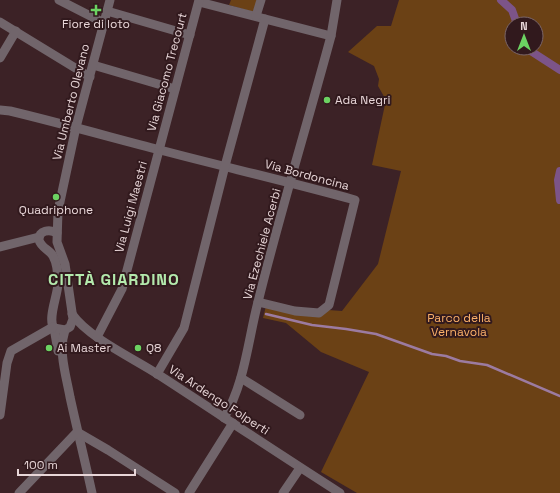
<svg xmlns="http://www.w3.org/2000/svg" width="560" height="493" viewBox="0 0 560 493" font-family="'Space Grotesk',sans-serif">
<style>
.green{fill:#6b4115;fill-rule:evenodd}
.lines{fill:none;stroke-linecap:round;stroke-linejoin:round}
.stream{stroke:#9c7ba1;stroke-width:2.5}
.canal{stroke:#7c5489;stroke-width:8}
.minor{stroke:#71656b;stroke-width:9}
.poi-dot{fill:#6cd362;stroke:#31191d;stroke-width:1.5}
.labels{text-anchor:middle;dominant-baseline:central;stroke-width:4;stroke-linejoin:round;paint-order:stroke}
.poi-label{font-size:12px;fill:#e8d6d8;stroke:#31191d;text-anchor:start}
.street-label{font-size:12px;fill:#e8d6d8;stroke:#31191d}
.park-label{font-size:12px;fill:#fbb069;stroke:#31191d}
.district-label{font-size:16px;font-weight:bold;letter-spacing:1px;fill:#b3e9ac;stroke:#31191d}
</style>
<rect width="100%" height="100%" fill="#3c2226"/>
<g class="green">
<path d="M231,0H257L253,12L229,5Z"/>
<path d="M399,0H560V493H357L321,472L369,372L321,352L286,323L263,318L267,302L301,308L342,311L378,264L401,171L372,165L386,100L378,86L379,79L374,66L348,52L377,26H391ZM512,24H536V48H512Z"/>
</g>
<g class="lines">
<path class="stream" d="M266,314L312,325L346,329L376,334L432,354L446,356L460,361L487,365L560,396"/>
<g class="canal">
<path d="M501,0L512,10L517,24"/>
<path d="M526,48L560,70"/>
<path d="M560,171L558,180L560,200"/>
</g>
<g class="minor">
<path d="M59,0L104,23"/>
<path d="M199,2L331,36"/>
<path d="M107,11L190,35"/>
<path d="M256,16L261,0"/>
<path d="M0,22L90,77"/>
<path d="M0,58L16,31"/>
<path d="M93,65L175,89"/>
<path d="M0,110L10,111C60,123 110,137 160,150C225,167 290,182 355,200L329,305L319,313L295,311L258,302"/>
<path d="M57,233C50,229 38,230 39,240C41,248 50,250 53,256C57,263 58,275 58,283C58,295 47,319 54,328L58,351"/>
<path d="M0,247L39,237"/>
<path d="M72,314C89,338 133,358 159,375C219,414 279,454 340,493"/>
<path d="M54,328L65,330L70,327L73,319L65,264L57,242L58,211L76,127L110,0"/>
<path d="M65,330C58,351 66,375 70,397C77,429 85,461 92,493"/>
<path d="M97,337L122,289L199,0"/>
<path d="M157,374L184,328L225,166L265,19"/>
<path d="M241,378L300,415"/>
<path d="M0,415L7,363L11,351L53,327"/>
<path d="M224,418C245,383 248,340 258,302C280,213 307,125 331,36L337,0"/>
<path d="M19,493L77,432L108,450L175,493"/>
<path d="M189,493L233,423"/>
<path d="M283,493L300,468"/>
</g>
</g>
<g class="poi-dot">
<path d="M94 4h4v4h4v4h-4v4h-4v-4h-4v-4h4z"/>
<circle cx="327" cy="100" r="4"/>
<circle cx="56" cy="197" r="4"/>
<circle cx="49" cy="348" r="4"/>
<circle cx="138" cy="348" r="4"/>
</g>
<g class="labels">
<g class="poi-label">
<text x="96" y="24" text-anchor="middle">Fiore di loto</text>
<text x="335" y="100">Ada Negri</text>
<text x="56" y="210" text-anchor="middle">Quadriphone</text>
<text x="57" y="348">Ai Master</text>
<text x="146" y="348">Q8</text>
</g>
<g class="street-label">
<text transform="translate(167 72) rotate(-75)">Via Giacomo Trecourt</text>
<text transform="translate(71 102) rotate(-76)">Via Umberto Olevano</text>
<text transform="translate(307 175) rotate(15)">Via Bordoncina</text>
<text transform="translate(131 207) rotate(-75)">Via Luigi Maestri</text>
<text transform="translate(262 244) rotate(-75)">Via Ezechiele Acerbi</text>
<text transform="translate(219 400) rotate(33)">Via Ardengo Folperti</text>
</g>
<g class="park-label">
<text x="459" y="318">Parco della<tspan x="459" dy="14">Vernavola</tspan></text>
</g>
<g class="district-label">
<text x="114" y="279">CITTÀ GIARDINO</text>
</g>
</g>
<g transform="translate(524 36)"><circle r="19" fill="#31191d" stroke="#7a6568"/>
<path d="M0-3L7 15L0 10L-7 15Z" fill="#6cd362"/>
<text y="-6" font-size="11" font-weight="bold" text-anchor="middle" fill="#e8d6d8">N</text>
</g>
<path d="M18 469v6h117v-6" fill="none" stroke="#e8d6d8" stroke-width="2"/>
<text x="24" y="469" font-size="12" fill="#e8d6d8" stroke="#31191d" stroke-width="3" paint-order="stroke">100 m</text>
</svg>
